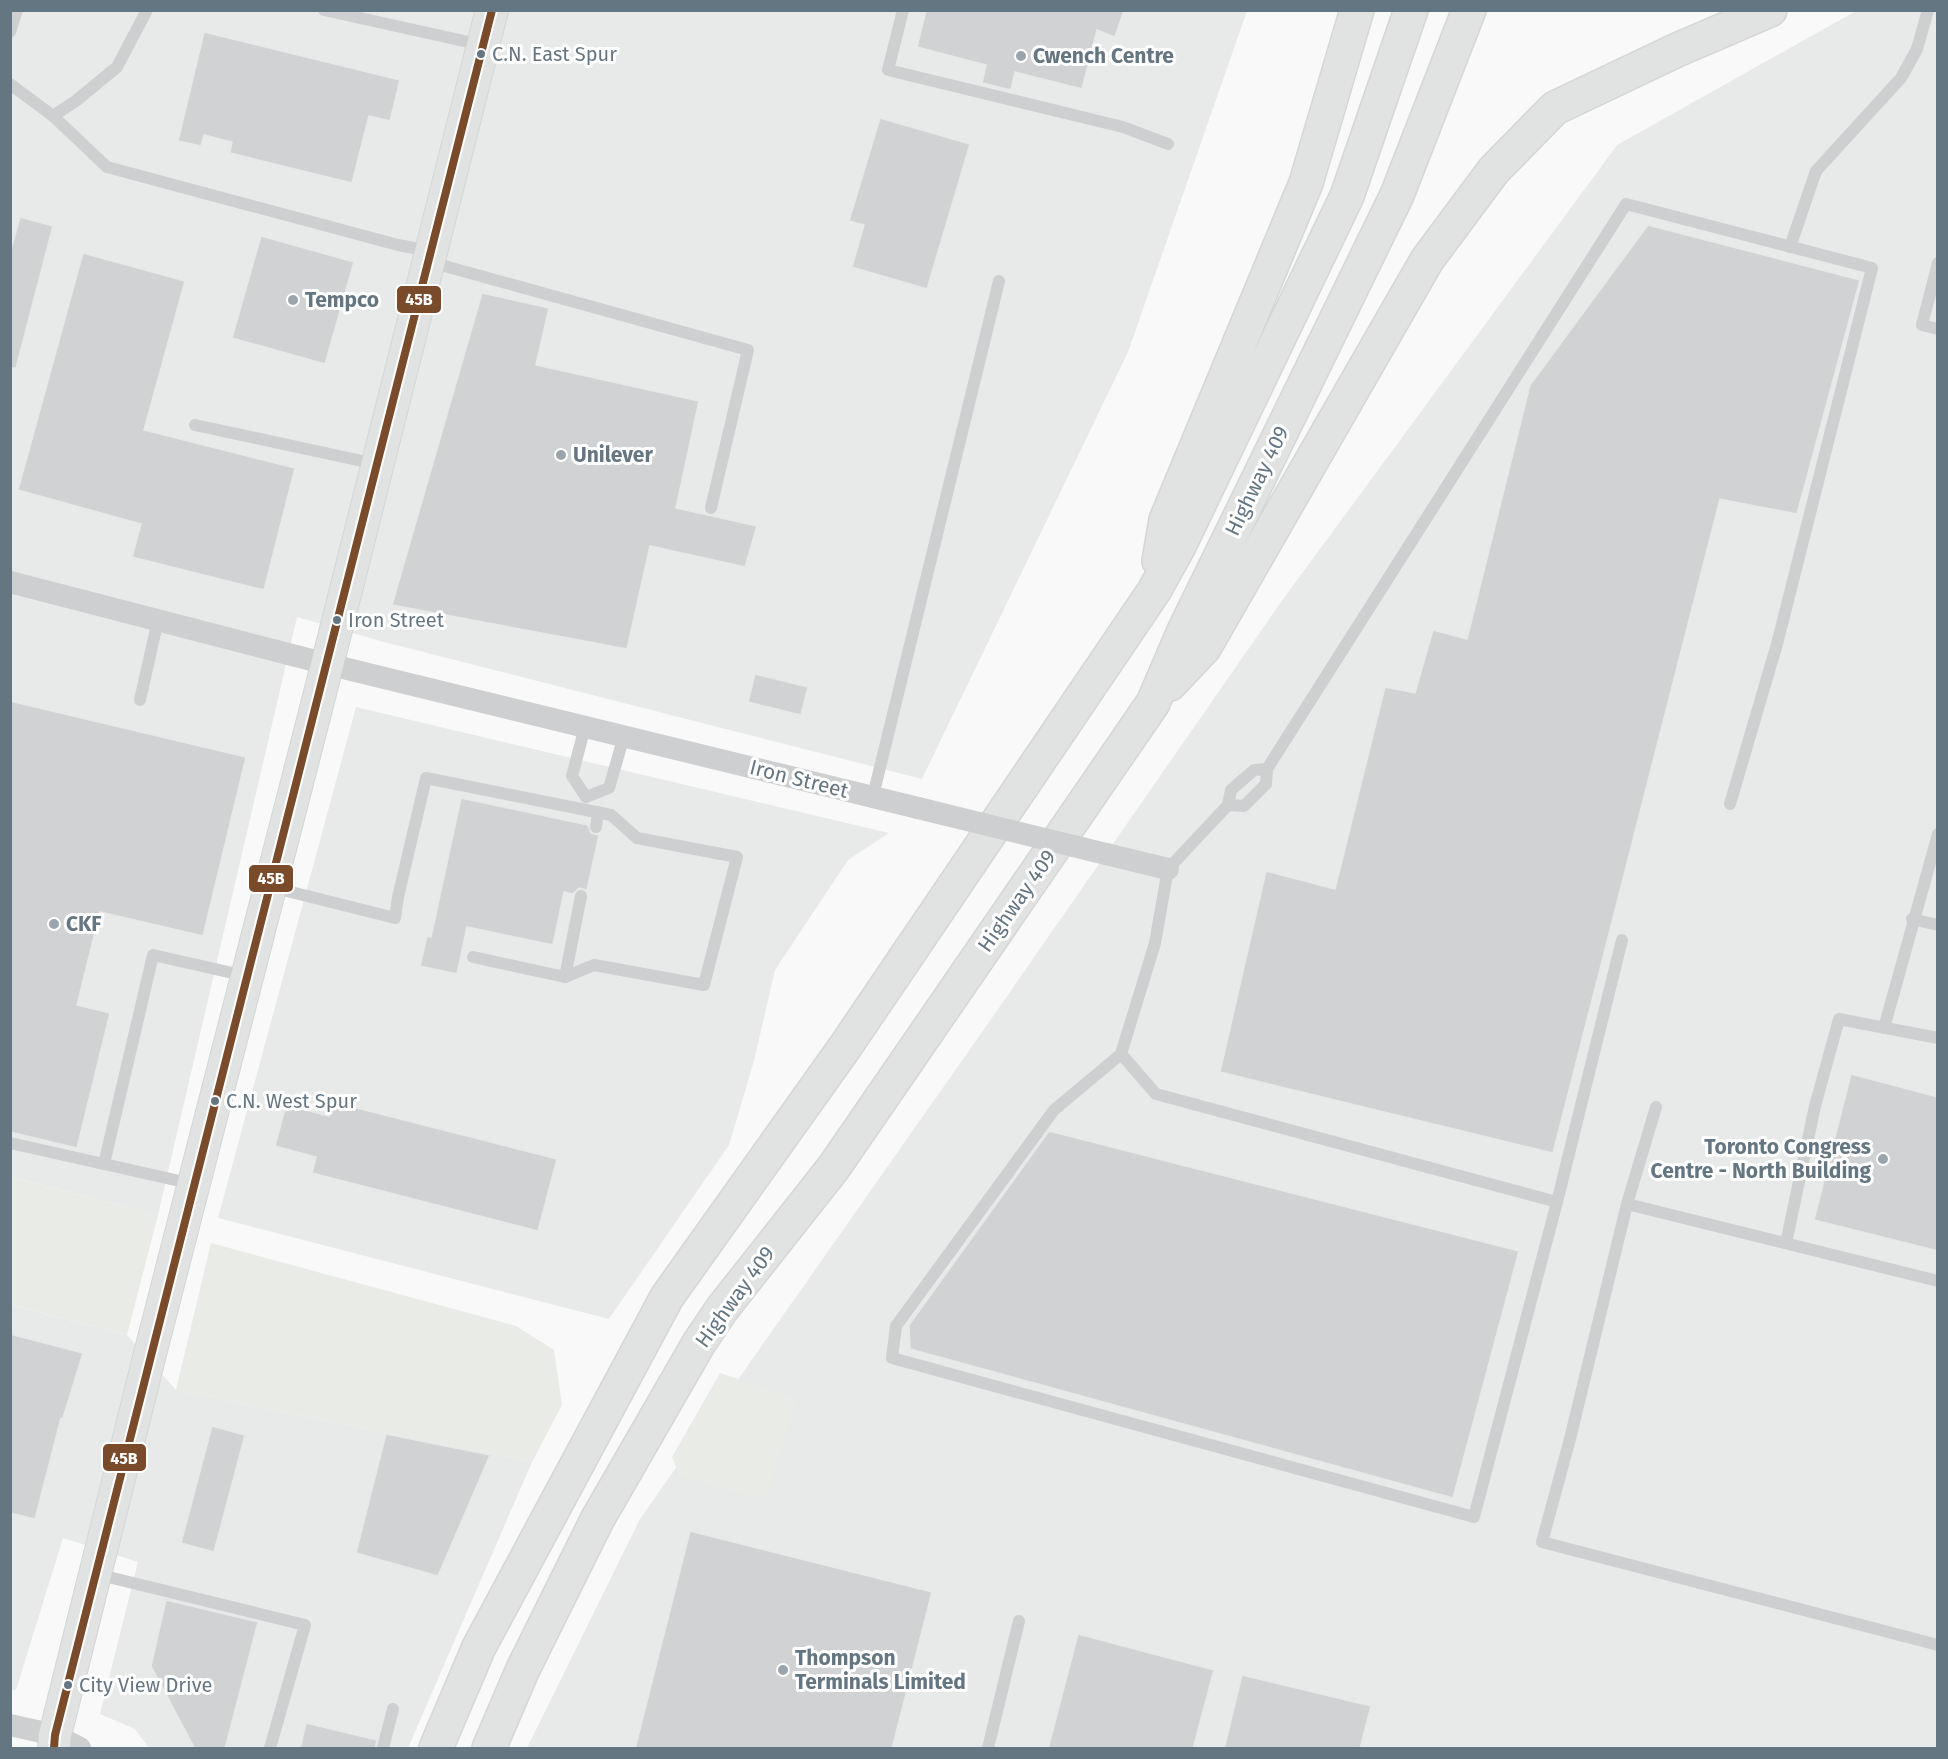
<svg xmlns="http://www.w3.org/2000/svg" width="1948" height="1759" viewBox="0 0 1948 1759" font-family="'Fira Sans',sans-serif">
<style>
.built{fill:#e8e9e9}
.green{fill:#e8ebe6}
.building{fill:#d0d2d3;stroke:#e8e8e8;stroke-width:1.5}
.lines{fill:none;stroke-linecap:round;stroke-linejoin:round}
.secondary-casing{stroke:#d5d6d7;stroke-width:34}
.highway-casing{stroke:#d5d6d6;stroke-width:36}
.lane{stroke:#cecfd0;stroke-width:12}
.street{stroke:#cecfd0;stroke-width:22}
.secondary{stroke:#e1e2e2;stroke-width:32}
.highway{stroke:#e1e2e2;stroke-width:33}
.street-bridge{stroke:#cecfd0;stroke-width:22}
.bus-1-casing{stroke:#fff;stroke-width:12}
.bus-1{stroke:#7a4b2a;stroke-width:8}
.bus-dot{fill:#657683;stroke:#fff;stroke-width:2}
.poi-dot{fill:#99a4ac;stroke:#fff;stroke-width:2}
.labels{text-anchor:middle;dominant-baseline:central;stroke-width:6;stroke-linejoin:round;paint-order:stroke}
.bus-label{font-size:20px;fill:#657683;stroke:#fff;text-anchor:start}
.poi-label{font-size:21px;font-weight:bold;fill:#657683;stroke:#fff;text-anchor:start}
.street-label{font-size:21px;fill:#657683;stroke:#fff}
.line-badge{stroke:#fff;stroke-width:2}
.badge-label{font-size:16px;text-anchor:middle;font-weight:bold;fill:#fff}
</style>
<rect width="100%" height="100%" fill="#f9f9f9"/>
<g class="built">
<path d="M10,11H1247L1128,352L922,779L384,642L297,617L158,1215L11,1177Z"/>
<path d="M1856,11H1937V1748H527L640,1519L994,1015L1281,602L1617,145Z"/>
<path d="M356,707L889,833L848,860L775,970L754,1061L729,1145L609,1319L218,1218Z"/>
<path d="M10,1305L127,1335L176,1390L532,1462L408,1748H149L135,1729L100,1714L138,1562L63,1538L16,1690H11Z"/>
</g>
<g class="green">
<path d="M10,1177L158,1215L127,1335L11,1305Z"/>
<path d="M211,1243L516,1326L554,1350L562,1405L532,1462L176,1390Z"/>
<path d="M720,1373L797,1399L765,1500L680,1477L672,1457Z"/>
</g>
<g class="building">
<path d="M926,10H1124L1115,37L1097,30L1082,89L1015,72L1011,90L982,83L986,65L917,47Z"/>
<path d="M204,32L400,80L390,121L369,116L352,183L230,153L232,142L204,135L201,146L178,141Z"/>
<path d="M880,118L970,144L927,289L852,267L864,225L849,221Z"/>
<path d="M20,217L53,226L16,368H10V253Z"/>
<path d="M1648,225L1860,280L1797,514L1720,499L1553,1153L1220,1072L1266,871L1335,889L1385,687L1415,693L1433,630L1467,639L1530,385Z"/>
<path d="M261,236L354,262L325,364L232,338Z"/>
<path d="M83,253L185,281L144,430L295,468L264,590L132,557L141,524L18,490Z"/>
<path d="M482,293L549,308L536,365L699,401L676,508L757,526L745,567L650,546L627,649L392,605Z"/>
<path d="M755,674L808,687L801,715L748,702Z"/>
<path d="M10,701L246,757L203,936L100,912L77,1005L110,1013L77,1148L10,1132Z"/>
<path d="M461,798L588,825L591,833L599,835L587,890L579,888L573,894L564,892L553,945L467,927L457,974L420,966L427,936L431,937Z"/>
<path d="M1851,1074L1938,1097V1251L1814,1220Z"/>
<path d="M333,1102L557,1159L538,1231L312,1173L316,1157L275,1146L286,1105L329,1116Z"/>
<path d="M1049,1131L1519,1251L1453,1498L910,1349L909,1325Z"/>
<path d="M10,1334L83,1353L63,1418H61L35,1519L10,1513Z"/>
<path d="M212,1426L245,1435L214,1552L181,1543Z"/>
<path d="M386,1434L490,1455L438,1576L356,1553Z"/>
<path d="M690,1531L932,1592L892,1749H635Z"/>
<path d="M166,1600L258,1622L225,1749H195L151,1666Z"/>
<path d="M1078,1634L1214,1670L1193,1749H1048Z"/>
<path d="M1242,1675L1371,1706L1360,1749H1224Z"/>
<path d="M306,1723L377,1740L375,1749H300Z"/>
</g>
<g class="lines">
<defs>
<path id="secondary" d="M54,1748L55,1735L150,1354L318,701L492,10"/>
<g id="highway">
<path d="M1159,561L1166,520L1306,183L1357,10"/>
<path d="M1170,684L1204,648L1427,260L1494,170L1555,108L1677,50L1770,10"/>
<path d="M436,1748L479,1647L667,1297L845,1047L1154,591L1179,546L1347,196L1411,10"/>
<path d="M489,1748L523,1669L597,1520L699,1343L722,1309L834,1167L1153,703L1184,631L1397,195L1469,10"/>
</g>
</defs>
<use href="#secondary" class="secondary-casing"/>
<use href="#highway" class="highway-casing"/>
<g class="lane">
<path d="M324,10L482,45"/>
<path d="M903,10L888,70L1123,127L1168,144"/>
<path d="M10,32L17,10"/>
<path d="M10,84L53,116L77,100L117,67L147,10"/>
<path d="M53,116L107,167L398,245L430,251"/>
<path d="M1790,247L1816,171L1901,78L1917,49L1928,10"/>
<path d="M430,262L748,350L711,508"/>
<path d="M1938,263L1922,325L1938,329"/>
<path d="M195,425L376,464"/>
<path d="M140,700L158,620"/>
<path d="M585,727L572,776L586,797"/>
<path d="M1267,769L1254,770L1231,790L1228,805L1168,869L1155,943L1121,1054L1156,1094L1557,1202L1622,940"/>
<path d="M873,796L999,281"/>
<path d="M586,797L609,788L624,736"/>
<path d="M1228,805L1244,806L1266,784L1267,769L1626,204L1872,268L1777,644L1730,804"/>
<path d="M596,827L598,812"/>
<path d="M271,887L395,918L398,897L426,778L611,815L637,838L737,857L704,985L594,965L565,977L473,957"/>
<path d="M1912,919L1938,925"/>
<path d="M565,977L581,896"/>
<path d="M1884,1028L1938,834"/>
<path d="M1121,1054L1054,1110L896,1326L892,1358L1474,1517L1557,1202"/>
<path d="M10,1143L104,1164"/>
<path d="M193,1184L104,1164L153,955L246,976"/>
<path d="M1627,1204L1656,1107"/>
<path d="M1786,1243L1815,1106L1839,1019L1938,1038"/>
<path d="M1938,1281L1627,1204L1570,1439L1542,1542L1938,1645"/>
<path d="M96,1574L305,1625L270,1748"/>
<path d="M383,1748L393,1709"/>
<path d="M988,1748L1019,1621"/>
</g>
<g class="street">
<path d="M10,582L327,664L918,808"/>
<path d="M1106,854L1168,869"/>
<path d="M10,1725L55,1735L80,1748"/>
</g>
<use href="#secondary" class="secondary"/>
<use href="#highway" class="highway"/>
<path class="street-bridge" d="M918,808L1106,854"/>
<defs>
<path id="bus-1" d="M54,1748L55,1735C198,1160 347,586 492,10"/>
</defs>
<use href="#bus-1" class="bus-1-casing"/>
<use href="#bus-1" class="bus-1"/>
</g>
<g class="bus-dot">
<circle cx="481" cy="54" r="5"/>
<circle cx="337" cy="620" r="5"/>
<circle cx="215" cy="1101" r="5"/>
<circle cx="68" cy="1685" r="5"/>
</g>
<g class="poi-dot">
<circle cx="1021" cy="56" r="6"/>
<circle cx="293" cy="300" r="6"/>
<circle cx="561" cy="455" r="6"/>
<circle cx="54" cy="924" r="6"/>
<circle cx="1883" cy="1159" r="6"/>
<circle cx="783" cy="1670" r="6"/>
</g>
<g class="labels">
<g class="bus-label">
<text x="492" y="54">C.N. East Spur</text>
<text x="348" y="620">Iron Street</text>
<text x="226" y="1101">C.N. West Spur</text>
<text x="79" y="1685">City View Drive</text>
</g>
<g class="poi-label">
<text x="1033" y="56">Cwench Centre</text>
<text x="305" y="300">Tempco</text>
<text x="573" y="455">Unilever</text>
<text x="66" y="924">CKF</text>
<text x="1871" y="1147" text-anchor="end">Toronto Congress<tspan x="1871" dy="24">Centre - North Building</tspan></text>
<text x="795" y="1658">Thompson<tspan x="795" dy="24">Terminals Limited</tspan></text>
</g>
<g class="street-label">
<text transform="translate(1257 481) rotate(-64)">Highway 409</text>
<text transform="translate(799 779) rotate(14)">Iron Street</text>
<text transform="translate(1017 901) rotate(-55)">Highway 409</text>
<text transform="translate(735 1297) rotate(-54)">Highway 409</text>
</g>
</g>
<g class="line-badge">
<rect x="396" y="285" width="46" height="29" rx="6" fill="#7a4b2a"/>
<rect x="248" y="864" width="46" height="29" rx="6" fill="#7a4b2a"/>
<rect x="102" y="1443" width="45" height="29" rx="6" fill="#7a4b2a"/>
</g>
<g class="badge-label">
<text x="419" y="305">45B</text>
<text x="271" y="884">45B</text>
<text x="124" y="1464">45B</text>
</g>
<rect width="1948" height="1759" fill="none" stroke="#657683" stroke-width="24"/>
</svg>
